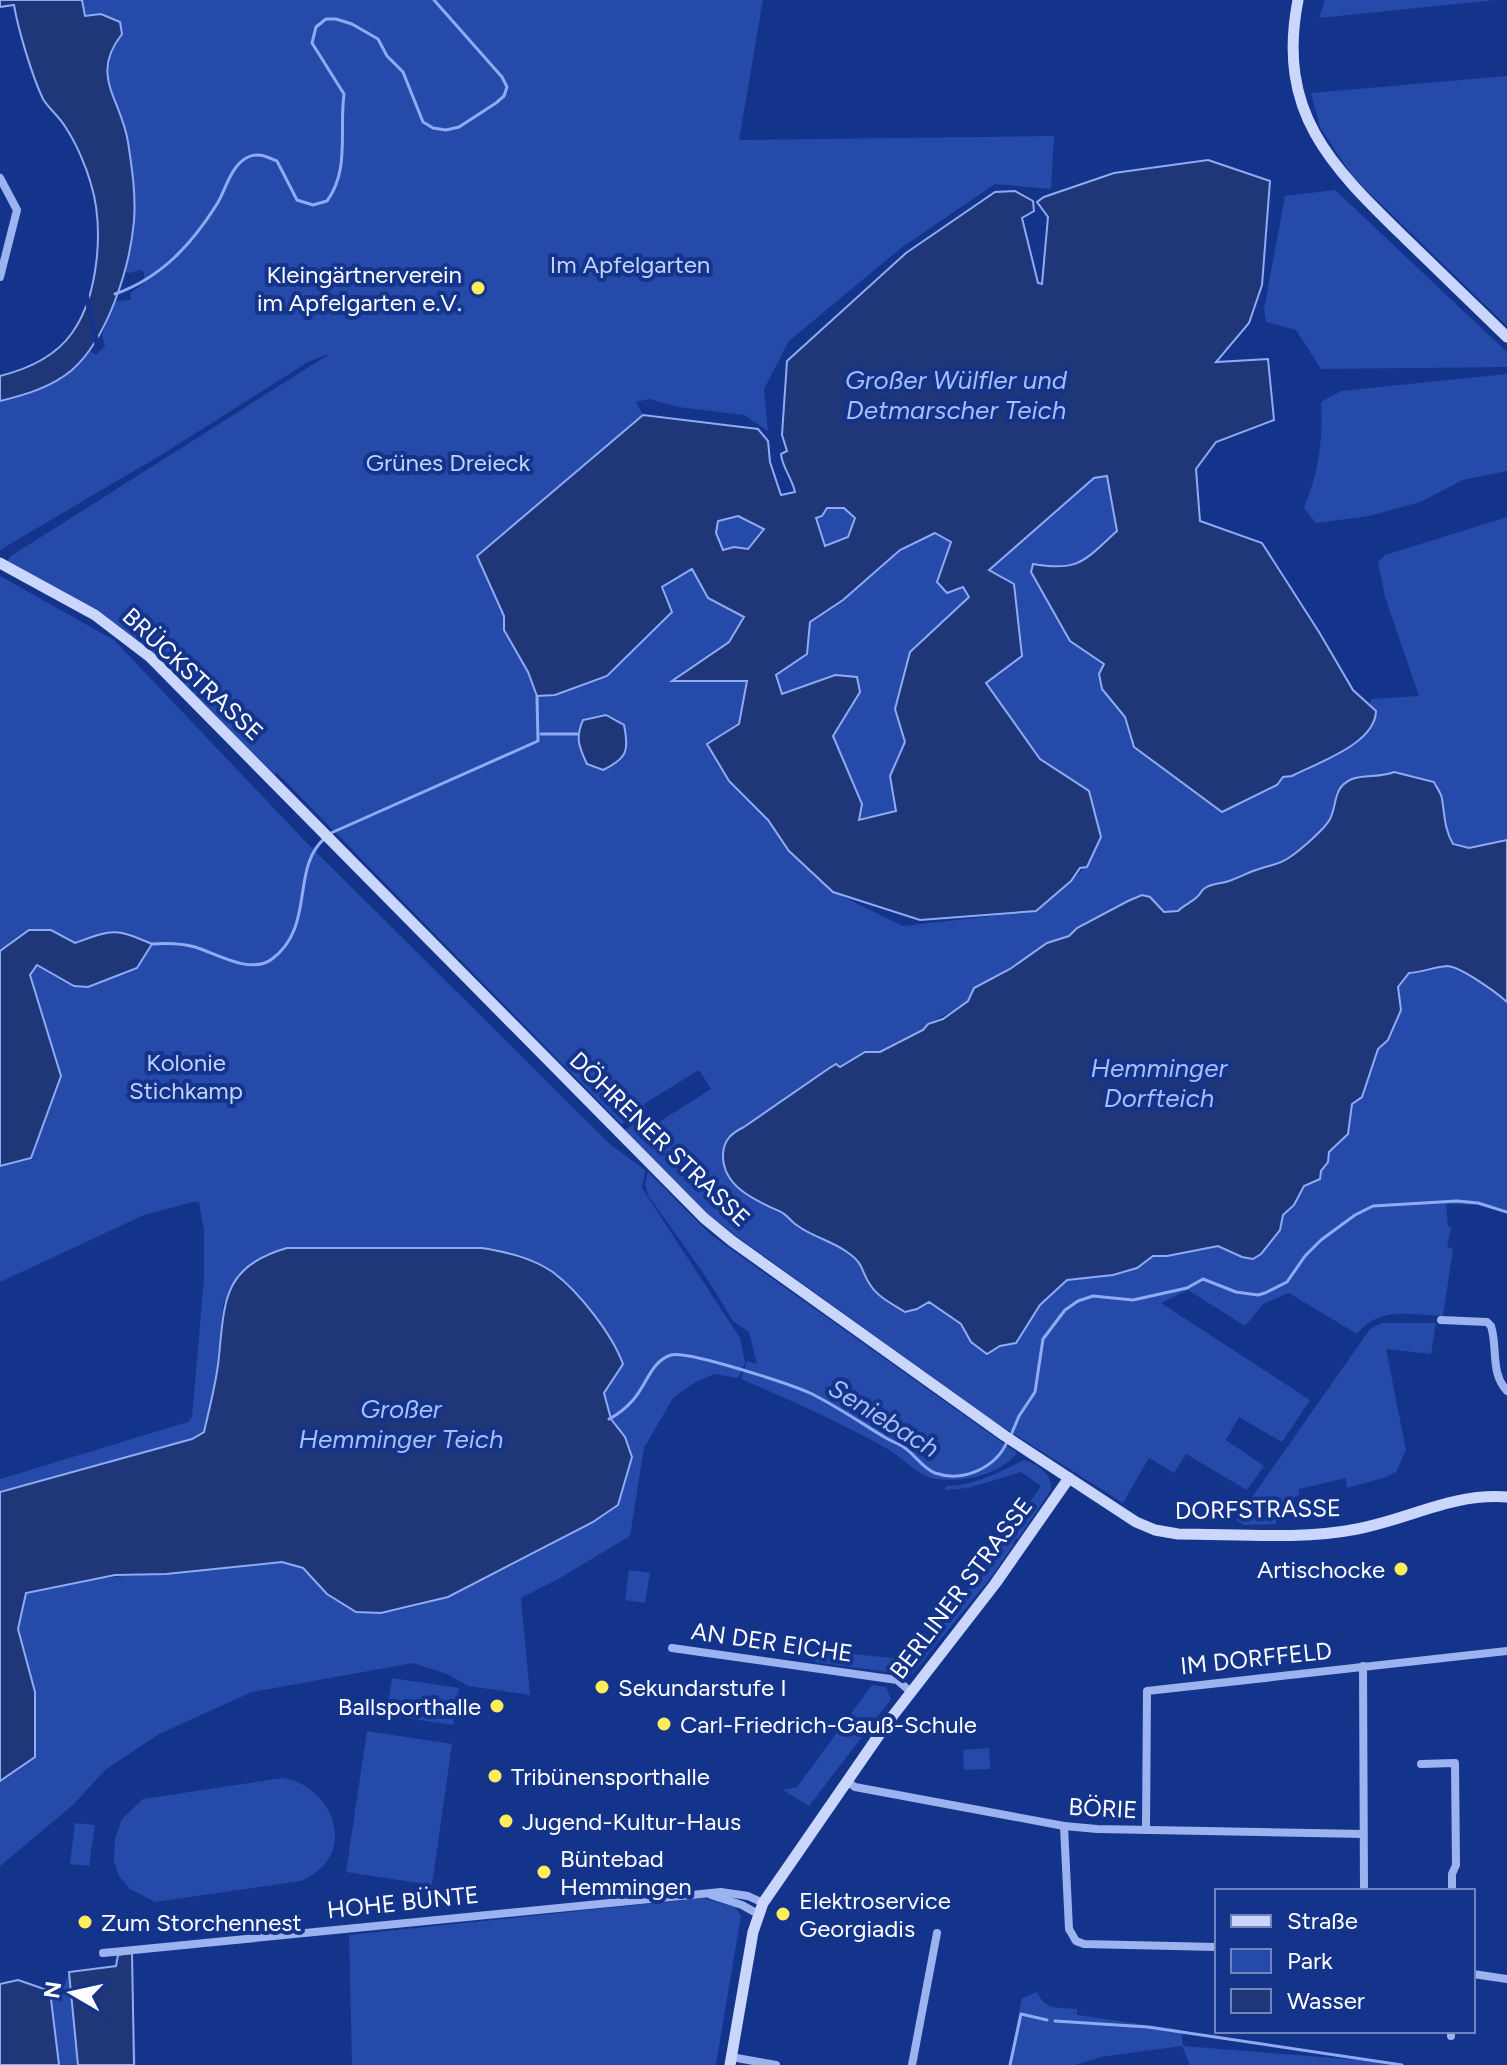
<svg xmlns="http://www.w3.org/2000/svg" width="1507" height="2065" viewBox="0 0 1507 2065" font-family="Figtree,sans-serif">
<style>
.green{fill:#264aaa}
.water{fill:#1f3678;stroke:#8eabf3;stroke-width:2;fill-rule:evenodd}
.pier{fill:#14338b}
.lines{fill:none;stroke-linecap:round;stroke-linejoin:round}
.stream{stroke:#8eabf3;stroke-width:3}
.street{stroke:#9cb3f0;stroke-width:8}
.secondary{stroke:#cad6fb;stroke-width:11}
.poi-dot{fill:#ffed5b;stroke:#14338b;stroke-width:3}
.labels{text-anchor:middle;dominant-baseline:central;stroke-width:8;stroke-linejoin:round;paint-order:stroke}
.park-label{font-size:24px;fill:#c2d2fb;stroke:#14338b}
.poi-label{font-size:24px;fill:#fff;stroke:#14338b;text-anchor:start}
.street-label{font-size:24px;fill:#fff;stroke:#14338b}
.water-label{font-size:26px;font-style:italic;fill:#a8bef7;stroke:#14338b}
</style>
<rect width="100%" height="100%" fill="#14338b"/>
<g class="green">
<path d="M82,0H763L739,140L1054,136L1051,189L995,184L901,248L789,341L764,389L768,431L744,415L678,407L649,399L636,402L643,415L478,556L504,616V630L528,672L537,695L662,588L692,568L708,598L744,617L729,642L673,680L748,681L739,725L707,744L729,781L768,820L789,851L833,892L903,926L1036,911L1086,867L1101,837L1089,791L1040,759L986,682L988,571L1095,478L1107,476L1117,531C1084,561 1079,572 1033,564L1070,641L1104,664L1102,689L1125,717L1134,747L1277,785L1283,777L1292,776L1357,743L1376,711L1369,704L1372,699L1419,696L1385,597L1378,562L1385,555L1507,517V840L1469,848L1453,843L1443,818V797L1434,782L1394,772L1375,778H1357L1336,792L1331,817L1316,836L1291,857L1273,867H1263L1254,873L1244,874L1229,881L1205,888L1195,900L1178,911L1164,912L1152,899L1128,901L1077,928L1069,936L1047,943L973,994C961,1011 935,1016 923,1030L880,1053L865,1052L846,1064L828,1069L744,1127C729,1134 724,1141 723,1158L765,1206L782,1212L798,1226L846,1250L862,1264L871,1287L905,1312L917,1309L929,1301L961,1324L971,1342L987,1354L1000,1346L1016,1343L1040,1305L1067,1280L1113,1275L1137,1268L1153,1256H1167L1218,1246L1242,1257L1253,1258L1280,1230L1283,1215L1294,1205L1304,1186L1321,1171L1328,1162L1329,1152L1348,1134L1352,1104L1362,1096L1378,1049L1388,1040L1401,1010L1398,987L1409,973C1422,972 1435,967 1447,966C1459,966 1498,993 1507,1002V1210L1477,1202L1475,1205L1446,1204L1448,1226L1451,1227L1447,1247L1453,1249L1443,1316C1410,1315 1380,1306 1357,1334L1289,1293L1263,1304L1245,1326L1188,1290L1161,1303L1310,1400L1282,1442L1239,1417L1226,1440L1264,1466L1247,1490L1186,1454L1174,1473L1149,1458L1123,1503L989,1418L735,1235L708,1214L624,1130L650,1115L656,1124L711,1089L699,1070L644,1104L647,1110L621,1124L277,773L274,774L262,763L159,659L98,610L5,565L11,556L331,353L308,362L161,455L0,550V401L24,395L71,370L89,350L96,355L105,346L102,335L114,301L131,300L130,293L144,283V272L140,270L129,273L124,272C133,223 139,187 127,137C122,116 102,82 106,60C108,50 116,42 122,34L85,16Z"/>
<path d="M1325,0H1495L1319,18Z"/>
<path d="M1507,76V326L1352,176L1320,127L1311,93Z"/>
<path d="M1335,190L1507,352V367L1321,369L1296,330L1266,322L1264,309L1285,196Z"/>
<path d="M1507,374V471L1463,480L1420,502L1369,516L1316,523L1304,508C1319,471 1323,442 1321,402L1341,391Z"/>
<path d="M827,508H844L855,518L848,537L825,546L816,518L822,516Z"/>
<path d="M738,516L765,529L748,549L734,547L723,550L716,533L718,521Z"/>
<path d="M935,533L951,542L963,587L969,597L910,652L895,709L905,742L890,776L897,811L858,821L862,804L833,736L860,692L835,675L782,694L775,675L807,654L810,622L843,600L900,550Z"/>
<path d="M0,576L114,640L304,840L611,1145L645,1170L642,1188L740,1338L745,1363L738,1378L714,1374L694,1383L673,1398L644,1448L630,1536L560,1578L521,1598L530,1695L468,1686L447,1674L413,1663L252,1692L159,1734L105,1770L74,1804L0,1866V1781L35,1757V1692L18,1629L25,1593C87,1575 143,1576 205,1570C226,1568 264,1560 284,1563C321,1568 331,1619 382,1613C434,1607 478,1581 523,1558C555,1541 587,1525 618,1505L632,1457L625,1437L611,1419L603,1393C616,1378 619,1368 616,1348C614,1337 563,1280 552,1272C531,1258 507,1252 482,1248H287L263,1255L223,1304L217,1367L204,1432L192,1439L0,1492V1479L188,1422L192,1417L204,1279V1230L199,1202H193L144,1215L0,1282V1166L31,1157L61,1076L30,975L37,965L74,986L101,934L75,943C37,923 34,927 0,951Z"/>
<path d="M648,1172L711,1235L1017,1453C1000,1475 960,1484 932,1478C916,1474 901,1456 886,1448C839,1422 791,1400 741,1379L747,1361L757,1364L749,1332L733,1321L706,1277L648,1195L645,1184Z"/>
<path d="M1382,1323H1436L1431,1354L1386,1349L1406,1450L1396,1472L1383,1478L1347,1488L1346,1478L1299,1489V1495L1278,1506L1276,1524L1244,1525L1236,1520L1370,1329Z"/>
<path d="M1024,1460C1038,1464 1053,1475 1051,1490L1018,1539L1016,1538L1013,1543L1014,1544L992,1576L913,1673L910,1675L815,1662L816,1650L910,1660L979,1576L1041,1486L1021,1472L968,1488L945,1490L946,1486C974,1486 999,1472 1024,1460Z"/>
<path d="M629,1570L650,1573L645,1603L625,1600Z"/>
<path d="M392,1678L459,1688L453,1725L386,1715Z"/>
<path d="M872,1685L886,1687L891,1699L809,1806L783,1790L797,1787Z"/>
<path d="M367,1731L452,1744L432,1885L346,1872Z"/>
<path d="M989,1748L990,1769L964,1770L963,1750Z"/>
<path d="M283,1778C322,1783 354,1834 322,1867C316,1873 309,1877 301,1881L155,1902L130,1889L119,1876L114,1861L115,1839L122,1819L143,1799Z"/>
<path d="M75,1823L95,1825L89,1866L70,1864Z"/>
<path d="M703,1898L735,1907L741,1916L716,2065H352L349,1935Z"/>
<path d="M132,1953L136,2065H59L50,1991L63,1989L69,1972L116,1966L118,1955Z"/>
<path d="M1037,1992C1045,2011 1059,2007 1077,2009V2015L1181,2030L1183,2046L1358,2060L1392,2065H1190L1182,2046L1100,2057L1076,2065H1009L1022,1998Z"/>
</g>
<g class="water">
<path d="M0,0H82L85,16L101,14L120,22L122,34C89,76 121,98 128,142C132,168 136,194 134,221C130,267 108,338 72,370C52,387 25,395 0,401V376C28,369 55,357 72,333C99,295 104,227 91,184C86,166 76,143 66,128C60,117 49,109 43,99C32,76 18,29 14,5L0,7Z"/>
<path d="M1208,160L1270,181L1262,285L1249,323L1216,362L1268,359L1274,420L1216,442L1196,469L1200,521L1262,543L1319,632L1353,690L1376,711C1375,744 1319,762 1292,776L1283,777L1277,785L1222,812L1134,747L1125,717L1102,689L1099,674L1104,664L1070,641L1031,572L1033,564C1079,572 1084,561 1117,531L1107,476L1094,478L989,570L1014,584L1022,656L986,683L1040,759L1089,791L1101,837L1087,867L1080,868L1071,881L1036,911L920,920L833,892L789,851L768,820L729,781L707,744L739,724L747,681H672L729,642L744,617L708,598L692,569L662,587L672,612L607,676L555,695L537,696L528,672L504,630V616L477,556L643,415L758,429L768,441L770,462L781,495L795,492C792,478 782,467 781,454L787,451L782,435L787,361L906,253L995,192L1015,191L1033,201L1034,211L1022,218L1038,283L1042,284L1048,217L1037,202L1044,197L1114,173ZM827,508H844L855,518L848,537L825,546L816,518L822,516ZM738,516L764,529L748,549L734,547L723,550L716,533L718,521ZM935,533L951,542L937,582L947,593L963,587L969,597L910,652L895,709L905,742L890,776L896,811L859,820L862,804L833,736L860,692L857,677L835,675L782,694L776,675L807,654L810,622L843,600L900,550Z"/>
<path d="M606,715L624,725C629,750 628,758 603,770L587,764C579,747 575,738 583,720Z"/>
<path d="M1394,772L1434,782C1436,787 1442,794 1442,799C1445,816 1444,828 1453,844L1469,848L1507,840V1002C1497,993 1460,966 1447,966C1435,967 1422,972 1409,973L1398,987L1401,1010L1388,1040L1378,1049L1362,1097L1352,1104L1348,1134L1329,1152L1328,1162L1321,1171L1320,1179L1304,1186L1294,1205L1283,1215L1280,1230L1261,1254L1253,1259L1242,1257L1218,1246L1167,1256H1153L1137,1268L1113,1275L1067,1280L1040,1305L1016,1343L1000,1346L987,1354L971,1342L961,1324L929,1302L917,1309L905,1312C894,1305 878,1297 871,1286C860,1271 866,1265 847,1252C832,1241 813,1237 798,1226C791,1222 787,1214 779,1211C754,1200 722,1186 723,1154C724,1139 732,1133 744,1127L828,1069L836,1064L840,1067L865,1052H880L923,1030L928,1024L943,1019L968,1001L974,988L1010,969L1047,943L1069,936L1077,928L1128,901L1142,895L1150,897L1164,912L1178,911C1184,905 1192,902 1197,897C1202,893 1200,891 1205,888C1212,883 1221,884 1229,881C1240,877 1251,871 1262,868C1273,864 1279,865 1290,857C1299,851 1325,829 1330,819C1338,803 1332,788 1352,779C1365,774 1380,778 1394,772Z"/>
<path d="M29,930H51L75,943C114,929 114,928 152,944L137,968L88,987L74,986L37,965L30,975L61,1076L31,1158L0,1166V951Z"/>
<path d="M287,1248H482C507,1252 533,1258 554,1273C579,1292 612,1334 623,1364L604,1393L611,1419L625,1437L632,1457L618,1505L593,1522L448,1597L381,1613L356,1612L327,1594L303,1568L282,1562L166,1574L115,1575L26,1593L18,1629L35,1692V1757L0,1781V1492L192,1439L204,1432C209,1410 215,1387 218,1365C225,1306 219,1267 287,1248Z"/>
<path d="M132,1953L134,2065H78L69,1972L116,1966L118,1955Z"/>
<path d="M18,1980L50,1991L59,2065H0V1984Z"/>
</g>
<path class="pier" d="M87,287L99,341L95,347L84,298Z"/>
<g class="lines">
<g class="stream">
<path d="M115,294C161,278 192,244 217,204C226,189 231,165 248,157C259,152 267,157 277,161L297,200L313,205L327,201C350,170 339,131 344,94L312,43L316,27L326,19H336L352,24L378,39L387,56L403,72L423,122L433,128L446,130L459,127L496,103L504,96L507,87L502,77L434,0"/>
<path d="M541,734H577"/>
<path d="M331,833L538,741L537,696"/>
<path d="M152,944C167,943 181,943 195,947C217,954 251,975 272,959C316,926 290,868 325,838"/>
<path d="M609,1419C617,1415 626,1408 633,1400C646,1386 651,1361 671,1355C687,1350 793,1385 812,1394C838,1407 861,1423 886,1438C891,1441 897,1443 902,1446C914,1453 922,1468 935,1473C964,1483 996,1467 1007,1442"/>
<path d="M1011,1435L1019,1416L1035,1392L1043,1339L1065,1310L1078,1301L1093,1296L1133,1300L1187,1288L1203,1279L1236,1292L1258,1295L1265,1293L1287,1282L1305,1256L1321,1240L1355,1215L1373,1206L1457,1201L1478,1203L1507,1212"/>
<path d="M1055,2021L1148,2027L1402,2065"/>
<path d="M1010,2065L1021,2014L1047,2020"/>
</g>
<g class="street">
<path d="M0,178L17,210L0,277"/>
<path d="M1441,1320L1487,1322L1491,1326C1498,1348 1490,1373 1507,1391"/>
<path d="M672,1648L897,1680L911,1692"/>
<path d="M1363,1666L1364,1891"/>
<path d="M1421,1764L1455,1763L1456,1865L1452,1874V1891"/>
<path d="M846,1781L855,1787L1064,1826L1097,1829L1363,1834"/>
<path d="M1064,1826L1069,1929L1076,1941L1084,1944L1217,1947"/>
<path d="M1146,1830L1147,1691L1507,1651"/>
<path d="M711,1895L742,1905L758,1914"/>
<path d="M103,1953L721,1892L748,1896L763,1903"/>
<path d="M1473,1974L1507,1979"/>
<path d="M1451,2031V2036"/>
<path d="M731,2057L776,2065"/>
<path d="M912,2065L937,1933"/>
</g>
<g class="secondary">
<path d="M1298,0C1276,113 1331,166 1405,238C1439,271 1473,304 1507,337"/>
<path d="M0,563L95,615L150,657L704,1218L732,1241L1005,1436L1136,1522L1155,1530L1178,1534C1235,1534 1301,1540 1357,1529C1410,1519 1451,1493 1507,1497"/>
<path d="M730,2065L753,1932L763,1903L888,1722L995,1584L1069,1478"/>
</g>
</g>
<g class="poi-dot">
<circle cx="478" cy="288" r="8"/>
<circle cx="1401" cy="1569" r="8"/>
<circle cx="602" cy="1687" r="8"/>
<circle cx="497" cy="1706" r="8"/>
<circle cx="664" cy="1724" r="8"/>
<circle cx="495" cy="1776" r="8"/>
<circle cx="506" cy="1821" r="8"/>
<circle cx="544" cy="1872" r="8"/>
<circle cx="783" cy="1914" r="8"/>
<circle cx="85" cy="1922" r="8"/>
</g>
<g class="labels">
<g class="park-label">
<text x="630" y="264">Im Apfelgarten</text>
<text x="448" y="462">Grünes Dreieck</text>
<text x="186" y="1062">Kolonie<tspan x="186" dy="28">Stichkamp</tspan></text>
</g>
<g class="poi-label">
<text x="462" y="274" text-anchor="end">Kleingärtnerverein<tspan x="462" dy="28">im Apfelgarten e.V.</tspan></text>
<text x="1385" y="1569" text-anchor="end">Artischocke</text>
<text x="618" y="1687">Sekundarstufe I</text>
<text x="481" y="1706" text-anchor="end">Ballsporthalle</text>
<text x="680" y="1724">Carl-Friedrich-Gauß-Schule</text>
<text x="511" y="1776">Tribünensporthalle</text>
<text x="522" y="1821">Jugend-Kultur-Haus</text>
<text x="560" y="1858">Büntebad<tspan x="560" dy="28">Hemmingen</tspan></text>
<text x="799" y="1900">Elektroservice<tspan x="799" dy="28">Georgiadis</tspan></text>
<text x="101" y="1922">Zum Storchennest</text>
</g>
<g class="street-label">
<text transform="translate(193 674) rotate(43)">BRÜCKSTRASSE</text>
<text transform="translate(660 1139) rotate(44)">DÖHRENER STRASSE</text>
<text transform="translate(1258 1509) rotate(-1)">DORFSTRASSE</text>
<text transform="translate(961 1588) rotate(-53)">BERLINER STRASSE</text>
<text transform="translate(772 1642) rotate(8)">AN DER EICHE</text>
<text transform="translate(1256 1658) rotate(-6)">IM DORFFELD</text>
<text transform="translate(1103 1808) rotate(3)">BÖRIE</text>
<text transform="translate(403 1902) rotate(-6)">HOHE BÜNTE</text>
</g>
<g class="water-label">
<text x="956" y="380">Großer Wülfler und<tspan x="956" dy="30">Detmarscher Teich</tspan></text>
<text x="1159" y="1068">Hemminger<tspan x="1159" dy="30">Dorfteich</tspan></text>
<text x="401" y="1409">Großer<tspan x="401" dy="30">Hemminger Teich</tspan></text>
<text transform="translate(884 1418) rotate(32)">Seniebach</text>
</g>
</g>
<rect x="1215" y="1889" width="260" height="144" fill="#14338b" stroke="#7285b9" stroke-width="2"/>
<rect x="1231" y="1915" width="40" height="12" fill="#cad6fb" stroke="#7285b9" stroke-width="2"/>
<text x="1287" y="1929" font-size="24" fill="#ffffff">Straße</text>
<rect x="1231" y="1949" width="40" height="24" fill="#264aaa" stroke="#7285b9" stroke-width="2"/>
<text x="1287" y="1969" font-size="24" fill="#ffffff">Park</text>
<rect x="1231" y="1989" width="40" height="24" fill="#1f3678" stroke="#7285b9" stroke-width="2"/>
<text x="1287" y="2009" font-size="24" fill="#ffffff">Wasser</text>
<g transform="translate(72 1993) rotate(279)" stroke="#14338b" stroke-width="6" paint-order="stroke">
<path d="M0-6L14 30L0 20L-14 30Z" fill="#ffffff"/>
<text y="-12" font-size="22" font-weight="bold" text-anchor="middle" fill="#ffffff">N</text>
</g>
</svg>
